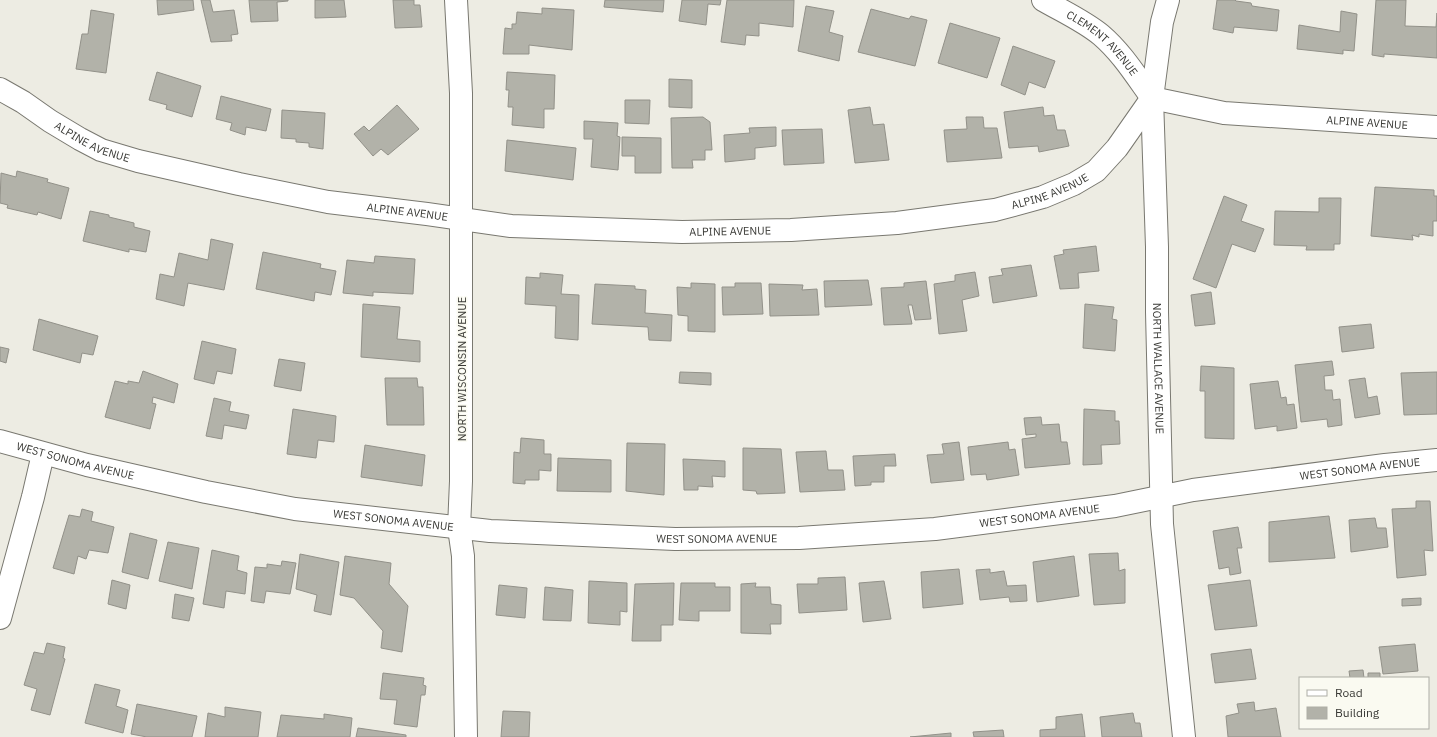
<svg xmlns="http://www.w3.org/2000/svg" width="1437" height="737" viewBox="0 0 1437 737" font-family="'IBM Plex Sans',sans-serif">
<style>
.building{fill:#b2b2a9;stroke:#929189}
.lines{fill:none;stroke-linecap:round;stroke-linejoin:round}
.minor-casing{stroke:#797870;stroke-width:24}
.minor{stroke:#fff;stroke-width:22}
.labels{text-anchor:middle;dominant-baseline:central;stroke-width:3;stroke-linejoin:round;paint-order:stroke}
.street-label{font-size:11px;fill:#393935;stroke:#fafaf1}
</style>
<rect width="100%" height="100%" fill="#edece3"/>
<g class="building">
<path d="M157,0H193L194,10L158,15Z"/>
<path d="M201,0H210L213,12L234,10L238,34L231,35L232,41L211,42Z"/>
<path d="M249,0H288V1L277,2L278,21L251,22Z"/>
<path d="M315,0H344L346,17L315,18Z"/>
<path d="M393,0H414V5H420L422,27L395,28Z"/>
<path d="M605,0H664L663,12L604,7Z"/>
<path d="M682,0H721L720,5L708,4L706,25L679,21Z"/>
<path d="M727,0H794L793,27L759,23V36L746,35L745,45L721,42Z"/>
<path d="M1217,0H1235L1236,1L1251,3L1252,6L1279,10L1277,31L1234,27L1233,33L1213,29Z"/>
<path d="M1376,0H1406L1405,26L1436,27L1437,13V58L1384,54V57L1372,55Z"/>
<path d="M806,6L834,11L829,32L843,36L839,61L798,51Z"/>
<path d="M542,8L574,10L572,50L529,45V54H503L505,28L512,29V24H516L517,12L542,14Z"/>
<path d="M871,9L909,19L911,16L927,20L915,66L858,52Z"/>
<path d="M91,10L114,14L106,73L76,69L82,34H88Z"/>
<path d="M1341,11L1357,14L1354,51L1343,50V54L1297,49L1299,25L1340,32Z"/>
<path d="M950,23L1000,38L987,78L938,63Z"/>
<path d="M1013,46L1055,61L1045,88L1029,82L1025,95L1001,85Z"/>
<path d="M157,72L201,86L192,117L166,109L167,105L149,100Z"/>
<path d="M507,72L555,75L554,109H544V128L512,125L513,107H508L509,90H506Z"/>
<path d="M669,79L692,80V108L669,107Z"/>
<path d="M221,96L271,109L266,131L246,127L245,135L230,130L232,123L216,119Z"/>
<path d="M625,100H650L649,124L625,123Z"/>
<path d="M397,105L419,129L388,155L381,149L373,156L354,134L364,126L369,131Z"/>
<path d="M870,107L873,125L884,124L889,160L855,163L848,110Z"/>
<path d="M1043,107L1044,116L1054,115L1057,130H1065L1069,146L1039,152L1038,146L1009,148L1004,112Z"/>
<path d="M282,110L325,113L323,149L309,147V143L296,142V139L281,138Z"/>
<path d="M703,117L710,122L712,150H705V160H692L693,168H672L671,118Z"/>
<path d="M966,117H983L984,128H997L1002,158L947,162L944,130L967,129Z"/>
<path d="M584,121L618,123L617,136L620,137L618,170L591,167L593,139H584Z"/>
<path d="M776,127V146L755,148V159L725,162L724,135L750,133L749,128Z"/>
<path d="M822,129L824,163L784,165L782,130Z"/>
<path d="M622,137L661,138V173H635V156H622Z"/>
<path d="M507,140L576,148L573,180L505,171Z"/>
<path d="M17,171L48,179L47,182L69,188L61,219L38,212L37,215L7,208L8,205L0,203L1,173L16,177Z"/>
<path d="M1375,187L1434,190V196H1437V221H1433V236L1419,234V237L1412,235L1413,240L1371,236Z"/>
<path d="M1224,196L1247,205L1241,221L1264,229L1255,252L1232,244L1216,288L1193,279Z"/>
<path d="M1319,198H1341L1340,244H1334V250H1306L1307,246L1274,245L1275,211L1319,212Z"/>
<path d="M90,211L109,215V217L134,223V227L150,231L146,252L129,249V252L83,241Z"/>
<path d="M211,239L233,244L224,290L188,283L184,306L156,299L160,274L174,277L179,253L208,260Z"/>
<path d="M1096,246L1099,271L1078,273L1079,288L1060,289L1054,256L1064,254L1063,250Z"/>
<path d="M263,252L321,264L320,268L336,271L331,295L315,292L314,301L256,289Z"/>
<path d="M375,256L415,259L413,294L373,292V296L343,293L347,260L374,263Z"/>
<path d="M1031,265L1037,296L993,303L989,277L1003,275L1001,269Z"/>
<path d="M975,272L979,296L962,300L967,331L939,334L934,284L955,281V275Z"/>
<path d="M540,273L563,275L561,294L579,295L578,340L555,338L556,306L525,304L526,277L540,278Z"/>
<path d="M868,280L872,305L825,307L824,281Z"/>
<path d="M926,281L931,319L915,320L912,305H908L912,324L884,325L881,288L904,287V283Z"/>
<path d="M691,283L715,284V332L688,331V316L678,315L677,287L691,288Z"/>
<path d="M735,283H761L763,314L723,315L722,287H735Z"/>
<path d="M595,284L635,286V289L646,290L645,313L672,315L671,341L649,340L648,327L592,324Z"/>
<path d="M769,284L803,285L802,290L817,289L819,315L770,316Z"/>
<path d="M1211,292L1215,324L1195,326L1191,295Z"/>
<path d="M363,304L400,307L397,339L420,341V362L361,357Z"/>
<path d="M1085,304L1114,307L1112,319L1117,320L1115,351L1083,348Z"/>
<path d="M39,319L98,336L93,355L82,353L80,363L33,350Z"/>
<path d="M1371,324L1374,348L1342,352L1339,327Z"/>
<path d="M202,341L236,349L232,374L217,371L214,384L194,379Z"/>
<path d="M0,347L9,349L6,363L0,361Z"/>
<path d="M279,359L305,363L301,391L274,386Z"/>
<path d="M1332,361L1334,375L1324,376L1325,390H1332L1333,400L1340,399L1342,425L1328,427L1327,419L1301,422L1295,365Z"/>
<path d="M1201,366L1234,368V439L1205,438V391H1200Z"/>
<path d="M143,371L178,384L174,403L153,397L152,403L156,404L150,429L105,417L115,381L128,384V381L139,383Z"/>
<path d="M680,372L711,373V385L679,383Z"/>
<path d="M1437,372V414L1404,415L1401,373Z"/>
<path d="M385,378H417L418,387H423L424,425H387Z"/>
<path d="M1365,378L1368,398L1377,396L1380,414L1355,418L1349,380Z"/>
<path d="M1278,381L1281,398L1286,397L1287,405L1294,404L1297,428L1277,431V426L1255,429L1250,384Z"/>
<path d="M214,398L231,402L229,411L249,415L246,429L224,425L222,439L206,436Z"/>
<path d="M293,409L336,416L334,442L318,440L316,458L287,454Z"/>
<path d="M1084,409L1115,411V421H1119L1120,444L1101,445L1102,464L1083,465Z"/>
<path d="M1041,417L1042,425L1059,424L1061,442H1067L1070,464L1025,468L1022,439L1036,437V434L1026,435L1024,418Z"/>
<path d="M521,438L544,440V454H551V471L539,470V480H525V484L513,483L514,452L520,453Z"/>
<path d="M959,442L964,480L931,483L927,455L944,454L942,444Z"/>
<path d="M1008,442L1009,450L1015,449L1019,475L987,480L986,474L971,475L968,447Z"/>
<path d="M627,443L665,444L664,495L626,491Z"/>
<path d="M365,445L425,455L422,486L361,477Z"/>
<path d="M743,448L781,449L785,493L757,494L756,491L743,490Z"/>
<path d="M826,451L828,470H843L845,490L800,492L796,452Z"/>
<path d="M895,454L896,466H884V482H871V485L855,486L853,456Z"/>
<path d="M558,458L611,460V492L557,491Z"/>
<path d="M683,459L725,461V477L712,476L713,487L698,486V490H684Z"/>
<path d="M1416,501H1430L1433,551L1424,550L1426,575L1397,578L1392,509L1416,508Z"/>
<path d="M82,509L93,512L91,521L114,527L108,553L89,550L86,559L78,556L74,574L53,568L69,515L80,517Z"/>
<path d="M1329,516L1335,558L1269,562V522Z"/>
<path d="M1375,518L1377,528H1386L1388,547L1351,552L1349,520Z"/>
<path d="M1238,527L1242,548H1237L1241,573L1230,575L1229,567L1219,569L1213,531Z"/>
<path d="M130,533L157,540L148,579L122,572Z"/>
<path d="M168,542L199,548L192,589L159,581Z"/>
<path d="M212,550L239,556L237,570L247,573L245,594L226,591L224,608L203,604Z"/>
<path d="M1118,553L1119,571L1125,569V603L1094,605L1089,554Z"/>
<path d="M300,554L339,562L331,615L314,611L317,595L296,589Z"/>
<path d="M345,556L391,563L389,584L408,606L402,652L381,648L383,631L354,598L340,595Z"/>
<path d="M1074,556L1079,596L1037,602L1033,562Z"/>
<path d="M282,561L296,563L290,594L266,591L264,603L251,601L255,567L267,568V564L281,566Z"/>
<path d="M959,569L963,604L923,608L921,572Z"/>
<path d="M990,569V573L1004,571L1007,586L1026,585L1027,601L1010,602L1009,597L980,600L976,570Z"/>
<path d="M845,577L847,610L799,613L797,584H818V578Z"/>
<path d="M112,580L130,585L126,609L108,604Z"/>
<path d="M1250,580L1257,626L1215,630L1208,585Z"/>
<path d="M589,581L627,583V612L620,611V625L588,623Z"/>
<path d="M884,581L891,619L863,622L859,583Z"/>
<path d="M674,583L673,625H661V641H632L635,584Z"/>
<path d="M681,583H715V587H730V611H699V621L679,620Z"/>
<path d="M756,583L755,587H770L771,604L781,605V624H770L771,634L741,633V584Z"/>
<path d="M499,585L527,588L525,618L496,615Z"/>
<path d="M545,587L573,590L571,621L543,620Z"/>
<path d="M175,594L194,598L189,621L172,618Z"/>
<path d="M1421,598V605L1402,606V599Z"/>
<path d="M47,643L65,647L63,658L65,659L50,715L31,710L37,689L24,685L34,652L44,654Z"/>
<path d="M1415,644L1418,671L1383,674L1379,647Z"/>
<path d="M1251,649L1256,679L1215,683L1211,654Z"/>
<path d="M1363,670L1364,678H1368V673H1380V678H1350L1349,671Z"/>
<path d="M383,673L424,678L423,685L426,686L425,695H421L417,727L394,724L397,700L380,699Z"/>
<path d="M95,684L120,690L116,706L128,710L123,733L85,723Z"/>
<path d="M1254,702L1255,711L1276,708L1281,737H1228L1226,716L1239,713L1237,704Z"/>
<path d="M137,704L197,716L192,737H147L131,734Z"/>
<path d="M225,707L261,712L258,737H205L208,713L225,717Z"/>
<path d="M503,711L530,712L529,737H501Z"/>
<path d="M1133,713L1135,723H1140L1142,737H1102L1100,717Z"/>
<path d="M324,714L352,718L350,737H277L281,715L324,719Z"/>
<path d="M1082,714L1085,737H1040V730L1056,729V717Z"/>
<path d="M358,728L406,735V737H356Z"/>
<path d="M1003,730L1004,737H974L973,732Z"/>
<path d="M951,733V737H910Z"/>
</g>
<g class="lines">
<defs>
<g id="minor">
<path d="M456,0L461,93V481L459,528L463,556L466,737"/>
<path id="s1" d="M1043,0C1062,11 1084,21 1101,35C1122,53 1136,76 1152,98"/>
<path id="s2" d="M1168,0L1162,22L1152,98L1157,247V312L1162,524L1184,737"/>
<path id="s3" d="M0,89L23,102L50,121L80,139L101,150L138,161L239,184L328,202L427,214L511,226L682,232L791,230L897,223L995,210L1043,197L1074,184L1096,171L1117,148L1152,98"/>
<path id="s4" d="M1152,98L1224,113L1437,127"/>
<path id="s5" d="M0,441L87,465L206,492L295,509L490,531L675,539L799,538L935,529L1115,506L1193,490L1385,465L1437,460"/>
<path d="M0,618L33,497L43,454"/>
</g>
</defs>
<use href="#minor" class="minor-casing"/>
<use href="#minor" class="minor"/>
</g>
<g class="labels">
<g class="street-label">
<text stroke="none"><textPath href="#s1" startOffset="74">CLEMENT AVENUE</textPath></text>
<text stroke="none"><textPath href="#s4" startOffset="217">ALPINE AVENUE</textPath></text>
<text stroke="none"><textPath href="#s3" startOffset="107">ALPINE AVENUE</textPath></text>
<text stroke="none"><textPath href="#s3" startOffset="1079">ALPINE AVENUE</textPath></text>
<text stroke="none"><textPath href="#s3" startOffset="431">ALPINE AVENUE</textPath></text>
<text stroke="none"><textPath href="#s3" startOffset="755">ALPINE AVENUE</textPath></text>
<text stroke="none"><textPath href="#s2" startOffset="370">NORTH WALLACE AVENUE</textPath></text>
<text transform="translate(462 369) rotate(-90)">NORTH WISCONSIN AVENUE</text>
<text stroke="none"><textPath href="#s5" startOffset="78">WEST SONOMA AVENUE</textPath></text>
<text stroke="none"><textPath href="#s5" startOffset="1374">WEST SONOMA AVENUE</textPath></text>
<text stroke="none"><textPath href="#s5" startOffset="1050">WEST SONOMA AVENUE</textPath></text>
<text stroke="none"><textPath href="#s5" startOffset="402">WEST SONOMA AVENUE</textPath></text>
<text stroke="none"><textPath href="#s5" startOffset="726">WEST SONOMA AVENUE</textPath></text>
</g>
</g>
<rect x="1299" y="677" width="130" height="52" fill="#fafaf1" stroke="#adada6"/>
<rect x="1307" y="690" width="20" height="6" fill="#ffffff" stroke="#adada6"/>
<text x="1335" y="697" font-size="12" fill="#393935">Road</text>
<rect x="1307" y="707" width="20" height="12" fill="#b2b2a9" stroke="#adada6"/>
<text x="1335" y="717" font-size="12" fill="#393935">Building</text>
</svg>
